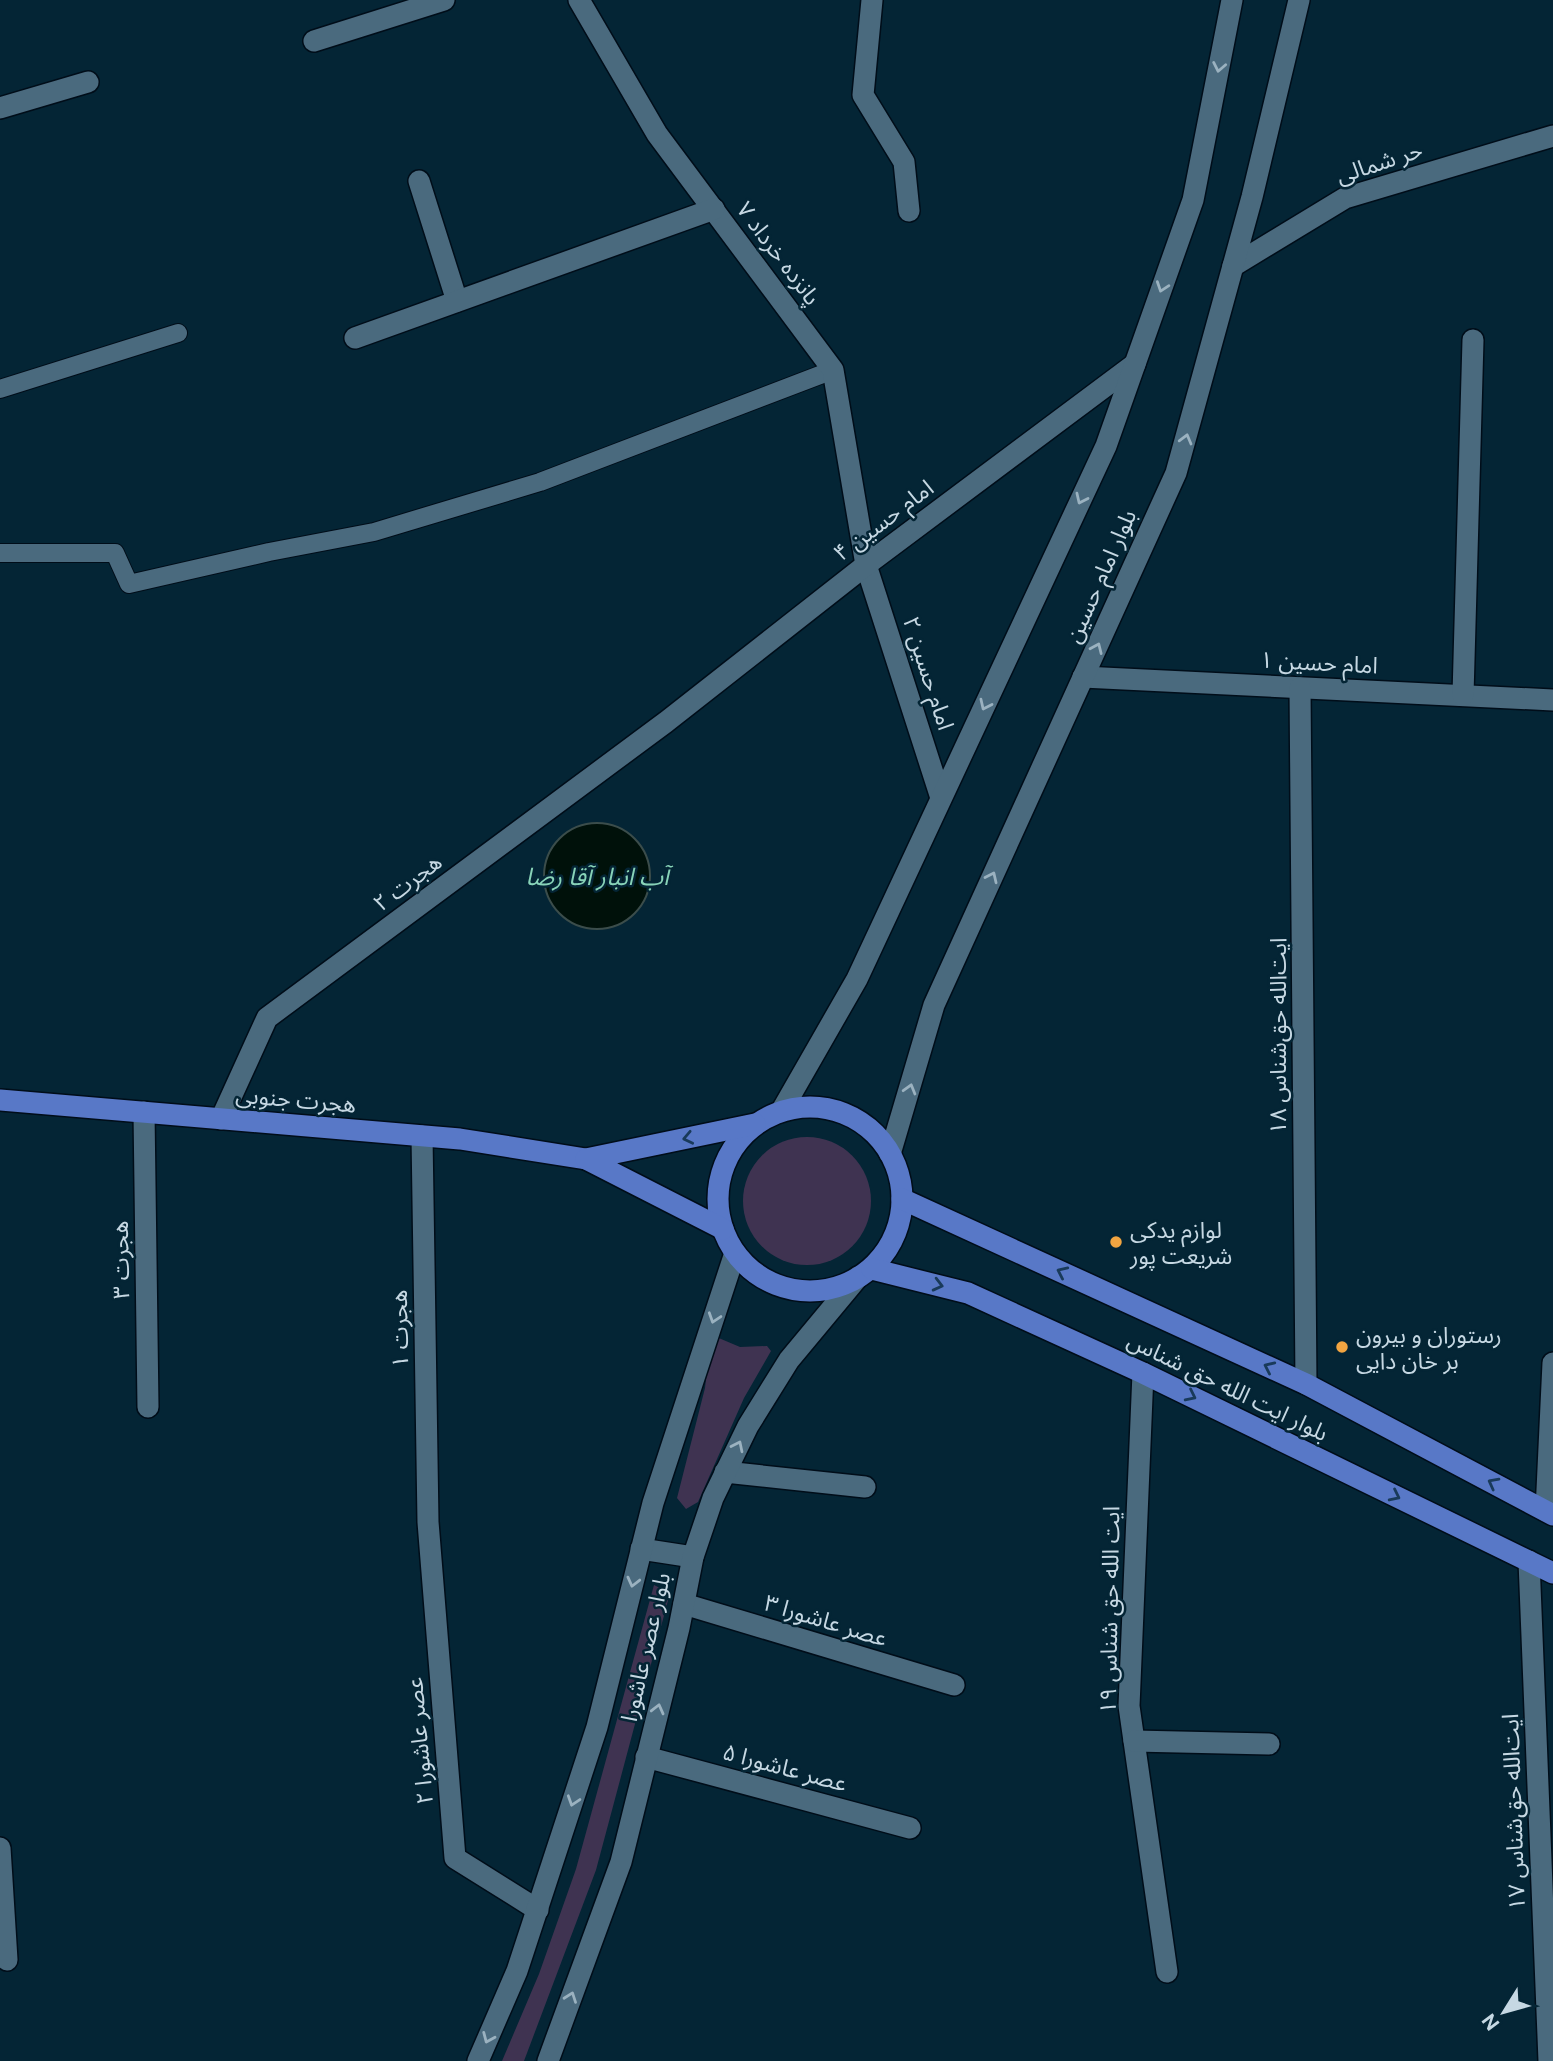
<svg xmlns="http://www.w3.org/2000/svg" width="1553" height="2061" viewBox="0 0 1553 2061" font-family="'Public Sans','Noto Sans Arabic',sans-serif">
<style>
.green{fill:#3f3351}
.water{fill:#00110a;stroke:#3b4d4b;stroke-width:2}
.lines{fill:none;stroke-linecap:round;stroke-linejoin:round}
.lane-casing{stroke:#000d19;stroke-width:20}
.street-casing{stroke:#000d19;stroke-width:24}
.secondary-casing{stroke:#000d19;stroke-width:24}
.primary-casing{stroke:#000d19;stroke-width:24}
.lane{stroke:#4a6a7e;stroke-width:18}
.street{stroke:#4a6a7e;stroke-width:21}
.secondary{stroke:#4a6a7e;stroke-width:21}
.primary{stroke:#5878c7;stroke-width:21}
.oneway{stroke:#9bb2c0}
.oneway2{stroke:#193a5a}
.poi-dot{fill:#f2a541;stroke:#042535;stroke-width:2.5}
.labels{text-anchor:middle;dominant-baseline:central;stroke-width:5;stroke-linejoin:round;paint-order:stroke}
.street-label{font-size:23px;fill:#c6d8e3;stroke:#042535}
.poi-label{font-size:23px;fill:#c6d8e3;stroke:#042535;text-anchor:start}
.water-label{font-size:24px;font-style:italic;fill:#88d3b8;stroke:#042535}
</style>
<rect width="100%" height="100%" fill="#042535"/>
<g class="green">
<circle cx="807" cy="1201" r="64"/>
<path d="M714,1336L740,1347L767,1346L771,1351L744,1398L698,1502L686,1509L677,1498L705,1388L710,1341Z"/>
<path d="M654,1585L670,1593L596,1870L524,2061H502L539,1974L576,1869Z"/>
</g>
<circle class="water" cx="597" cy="876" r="53"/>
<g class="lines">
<defs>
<g id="lane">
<path d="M0,389L178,333"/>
<path d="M0,553H115L129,584L269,552L374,532L540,482L833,370"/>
</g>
<g id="street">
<path d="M579,0L657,134L833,370L866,565L941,798"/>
<path d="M872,0L863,95L904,162L909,211"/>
<path d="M314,41L444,0"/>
<path d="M0,108L88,82"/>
<path d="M419,181L457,301"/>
<path d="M355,338L714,209"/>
<path d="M1083,677L1553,700"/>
<path d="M1300,688L1306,1384"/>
<path d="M1463,695L1473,340"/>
<path d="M144,1112L148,1407"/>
<path d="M221,1119L267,1018L666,722L866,565L1135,364"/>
<path d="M422,1136L428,1522L455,1858L538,1910"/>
<path d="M1143,1373L1129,1706L1167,1972"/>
<path d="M725,1472L865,1487"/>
<path d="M1546,1511L1553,1363"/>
<path d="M1529,1561L1549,2061"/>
<path d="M684,1604L954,1685"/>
<path d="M1134,1741L1269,1744"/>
<path d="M646,1757L910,1828"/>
<path d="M0,1848L7,1960"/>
</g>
<g id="secondary">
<path d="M1233,266L1345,198L1553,136"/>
<path d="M782,1110L857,979L1106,446L1193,200L1232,0"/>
<path d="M890,1154L934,1005L1176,473L1252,197L1299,0"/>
<path d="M641,1549L693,1557"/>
<path d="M478,2061L517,1971L597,1727L653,1503L735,1253"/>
<path d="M548,2061L621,1862L679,1628L693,1557L713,1498L748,1426L789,1360L858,1277"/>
</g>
<g id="primary">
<path d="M0,1100L460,1139L586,1159"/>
<circle cx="810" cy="1199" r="92"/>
<path d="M902,1199L1306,1384L1553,1515"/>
<path d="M723,1229L586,1159L755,1124"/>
<path d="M872,1269L968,1293L1143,1373L1553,1573"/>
</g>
</defs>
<use href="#lane" class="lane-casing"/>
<use href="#street" class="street-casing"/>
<use href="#secondary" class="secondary-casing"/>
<use href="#primary" class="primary-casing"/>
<use href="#lane" class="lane"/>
<use href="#street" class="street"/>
<use href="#secondary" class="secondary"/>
<use href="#primary" class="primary"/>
</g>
<defs><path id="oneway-chevron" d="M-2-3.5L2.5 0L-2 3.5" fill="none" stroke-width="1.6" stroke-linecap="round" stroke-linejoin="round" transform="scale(1.75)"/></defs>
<g class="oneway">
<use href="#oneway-chevron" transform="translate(1219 67) rotate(101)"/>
<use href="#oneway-chevron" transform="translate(1162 287) rotate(109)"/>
<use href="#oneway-chevron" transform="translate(1186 439) rotate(-75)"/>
<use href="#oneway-chevron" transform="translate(1081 499) rotate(115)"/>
<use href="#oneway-chevron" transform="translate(1097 648) rotate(-66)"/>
<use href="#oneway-chevron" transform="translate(985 705) rotate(115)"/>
<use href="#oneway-chevron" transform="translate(992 877) rotate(-65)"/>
<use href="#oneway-chevron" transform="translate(910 1089) rotate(-74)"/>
<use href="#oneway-chevron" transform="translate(714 1318) rotate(108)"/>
<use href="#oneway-chevron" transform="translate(738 1446) rotate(-64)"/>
<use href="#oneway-chevron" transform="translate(633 1582) rotate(104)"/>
<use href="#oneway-chevron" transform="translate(658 1709) rotate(-76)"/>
<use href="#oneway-chevron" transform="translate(573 1801) rotate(108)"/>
<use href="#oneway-chevron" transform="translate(571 1997) rotate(-70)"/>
<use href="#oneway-chevron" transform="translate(488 2038) rotate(113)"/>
</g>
<g class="oneway2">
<use href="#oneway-chevron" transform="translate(688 1138) rotate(168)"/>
<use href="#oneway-chevron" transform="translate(1062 1272) rotate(-155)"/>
<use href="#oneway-chevron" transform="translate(938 1285) rotate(14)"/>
<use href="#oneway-chevron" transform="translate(1269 1367) rotate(-155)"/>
<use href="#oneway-chevron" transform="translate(1191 1396) rotate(26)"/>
<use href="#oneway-chevron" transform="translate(1493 1483) rotate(-152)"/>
<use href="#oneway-chevron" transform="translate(1395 1496) rotate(26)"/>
</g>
<g class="poi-dot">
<circle cx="1116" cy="1242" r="7"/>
<circle cx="1342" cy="1347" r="7"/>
</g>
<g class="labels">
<g class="street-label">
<text transform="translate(1379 162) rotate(-18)">حر شمالی</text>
<text transform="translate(779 253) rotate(53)">پانزده خرداد ۷</text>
<text transform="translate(883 520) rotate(-37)">امام حسین ۴</text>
<text transform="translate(1100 576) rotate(-66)">بلوار امام حسین</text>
<text transform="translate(1319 662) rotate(3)">امام حسین ۱</text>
<text transform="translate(929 673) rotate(72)">امام حسین ۲</text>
<text transform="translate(407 882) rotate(-37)">هجرت ۲</text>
<text transform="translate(1277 1036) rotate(-90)">ایت‌الله حق‌شناس ۱۸</text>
<text transform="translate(296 1099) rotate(5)">هجرت جنوبی</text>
<text transform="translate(120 1260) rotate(-91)">هجرت ۳</text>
<text transform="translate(399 1329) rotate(-91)">هجرت ۱</text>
<text transform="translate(1228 1386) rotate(26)">بلوار ایت الله حق شناس</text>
<text transform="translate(1109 1610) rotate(-89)">ایت الله حق شناس ۱۹</text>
<text transform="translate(826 1620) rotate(17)">عصر عاشورا ۳</text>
<text transform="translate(645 1647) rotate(-77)">بلوار عصر عاشورا</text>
<text transform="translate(419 1741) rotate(-95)">عصر عاشورا ۲</text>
<text transform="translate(785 1767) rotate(15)">عصر عاشورا ۵</text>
<text transform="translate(1513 1812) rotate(-92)">ایت‌الله حق‌شناس ۱۷</text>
</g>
<g class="poi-label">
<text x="1130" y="1229">لوازم یدکی<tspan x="1130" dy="26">شریعت پور</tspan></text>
<text x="1356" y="1334">رستوران و بیرون<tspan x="1356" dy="26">بر خان دایی</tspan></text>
</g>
<g class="water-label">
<text x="597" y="876">آب انبار آقا رضا</text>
</g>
</g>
<g transform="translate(1504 2012) rotate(233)" stroke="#042535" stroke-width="5" paint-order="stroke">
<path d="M0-5L12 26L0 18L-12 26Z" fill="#c6d8e3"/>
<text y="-10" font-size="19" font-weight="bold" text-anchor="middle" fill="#c6d8e3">N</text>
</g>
</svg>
